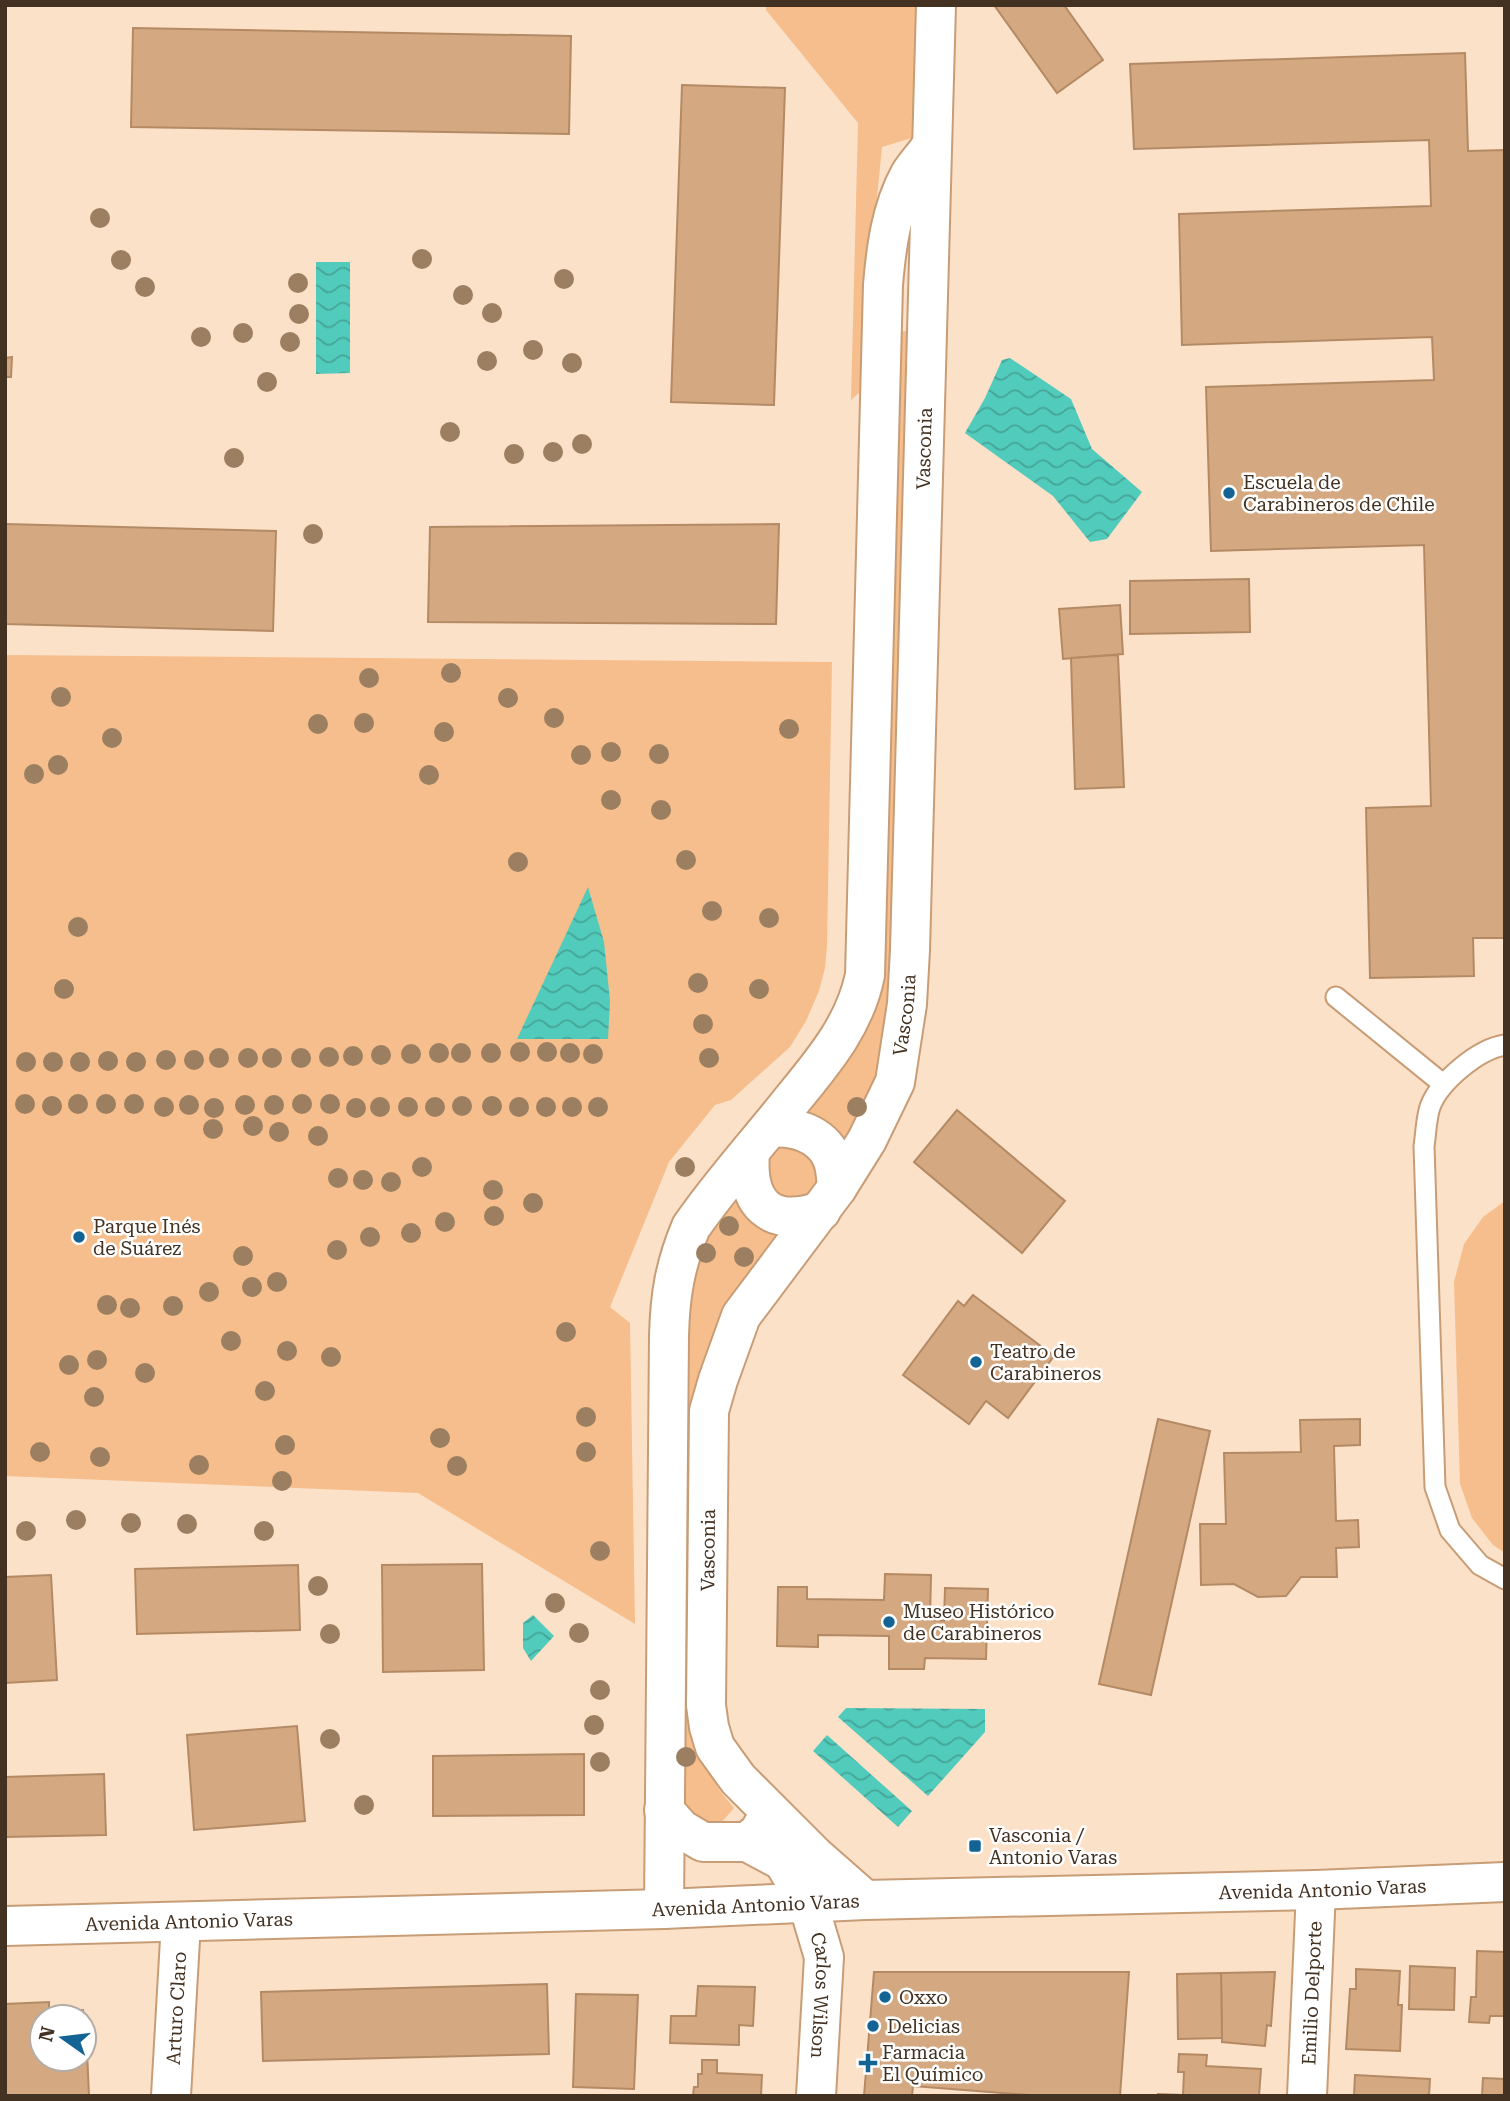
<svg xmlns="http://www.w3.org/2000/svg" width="1510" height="2101" viewBox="0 0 1510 2101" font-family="'Roboto Serif',serif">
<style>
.green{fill:#f6be8c}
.water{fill:url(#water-waves)}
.building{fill:#d4a981;stroke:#b48a64;stroke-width:2}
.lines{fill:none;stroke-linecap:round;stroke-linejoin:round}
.service-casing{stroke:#c89d76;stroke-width:23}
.minor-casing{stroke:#c89d76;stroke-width:42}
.secondary-casing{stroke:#c89d76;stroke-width:42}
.service{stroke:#fff;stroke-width:19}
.minor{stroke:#fff;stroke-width:38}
.secondary{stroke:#fff;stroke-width:38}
.tree{fill:#9c7f60}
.poi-dot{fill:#146395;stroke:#fff;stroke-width:2.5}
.labels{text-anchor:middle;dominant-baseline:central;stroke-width:5;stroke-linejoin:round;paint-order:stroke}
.street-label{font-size:19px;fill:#433121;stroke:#fff}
.poi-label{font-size:19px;fill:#433121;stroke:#fff;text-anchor:start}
</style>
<defs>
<pattern id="water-waves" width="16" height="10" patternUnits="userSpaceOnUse" patternTransform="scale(1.75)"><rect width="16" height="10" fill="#51cbbb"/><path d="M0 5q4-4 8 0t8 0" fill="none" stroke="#45a598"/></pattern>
</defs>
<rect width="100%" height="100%" fill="#fce1c9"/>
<g class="green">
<path d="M766,5H922L918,136L882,147L872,248L866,387L851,400L858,123L766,10Z"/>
<path d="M912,330L891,976L885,1046L878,1076L846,1147L728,1310L703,1362L693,1398L710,1773L720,1791L734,1808L721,1823L695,1827L674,1808L684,1305L699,1247L848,1051L898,332Z"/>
<path d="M5,655L832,662L827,946L825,968L819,991L806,1021L790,1047L731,1100L715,1105L669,1162L610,1307L630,1323L635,1624L418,1493L5,1476Z"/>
<path d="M1505,1201V1553L1493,1545L1472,1518L1460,1484L1454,1282L1464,1244L1483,1217Z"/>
</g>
<g class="water">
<path d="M316,262H350V373L316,374Z"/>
<path d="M1010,358L1071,399L1092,449L1142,492L1107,539L1090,542L1053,496L965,433L985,398L1002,360Z"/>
<path d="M588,887L604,942L610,1001L608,1039H517Z"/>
<path d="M533,1615L554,1636L531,1661L523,1648V1623Z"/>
<path d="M846,1708L985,1709V1732L928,1796L838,1717Z"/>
<path d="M827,1735L912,1811L898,1827L813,1751Z"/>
</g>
<g class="building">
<path d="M994,5H1064L1103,60L1057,93Z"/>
<path d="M133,28L571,36L569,134L131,127Z"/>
<path d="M1465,53L1468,151L1505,150V938H1473L1474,976L1370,978L1366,808L1431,806L1424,545L1211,551L1206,387L1434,380L1432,337L1182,345L1179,214L1431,206L1429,140L1134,149L1130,64Z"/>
<path d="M682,85L785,88L774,405L671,402Z"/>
<path d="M12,357L11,377H5V358Z"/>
<path d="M5,524L276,531L273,631L5,624Z"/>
<path d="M779,524L776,624L428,622L430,527Z"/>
<path d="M1249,579L1250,632L1130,634V581Z"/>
<path d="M1120,605L1123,654L1063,659L1059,609Z"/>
<path d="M1115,655L1118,656L1124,787L1075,789L1071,658Z"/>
<path d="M957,1110L1065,1201L1022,1253L914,1162Z"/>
<path d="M973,1295L1054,1356L1008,1418L986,1401L969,1424L903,1375L958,1301L964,1306Z"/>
<path d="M1158,1419L1210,1431L1151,1695L1099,1684Z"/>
<path d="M1360,1419V1445L1334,1446L1336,1521L1358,1520L1359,1547L1336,1548L1337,1577H1301L1286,1596L1258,1597L1234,1584L1201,1585L1200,1524H1226L1224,1453L1301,1452L1300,1420Z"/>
<path d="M482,1564L484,1670L383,1672L382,1565Z"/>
<path d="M298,1565L300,1630L137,1634L135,1569Z"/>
<path d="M885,1574L931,1575L930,1620L944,1621L945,1588L988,1589L986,1659L925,1658L924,1669H889V1636L818,1635V1647L777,1646L778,1587H807V1599L884,1600Z"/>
<path d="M51,1575L57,1680L5,1683V1577Z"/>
<path d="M297,1726L305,1821L194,1830L187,1735Z"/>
<path d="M584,1754V1815L433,1816V1756Z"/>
<path d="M104,1774L106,1835L5,1837V1777Z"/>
<path d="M1477,1951L1505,1952V2016H1490L1489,2023L1469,2022L1471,1997H1476Z"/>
<path d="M1410,1966L1455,1968L1454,2010L1409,2009Z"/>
<path d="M1356,1969L1400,1971L1398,2005H1402L1400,2051L1346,2049L1350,1989H1356Z"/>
<path d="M874,1972H1129L1120,2096H1042L913,2086L912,2096H864Z"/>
<path d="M1275,1972L1271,2026L1267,2025L1265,2046L1222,2042L1221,1973Z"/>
<path d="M1221,1973L1222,2038L1178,2039L1177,1974Z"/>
<path d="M547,1984L549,2054L263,2061L261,1992Z"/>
<path d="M698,1986L755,1987L753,2026L739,2025V2045L670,2043L671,2016H696Z"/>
<path d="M576,1994L638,1995L634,2089L573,2087Z"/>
<path d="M49,2002V2012L83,2010V2017H42V2059H84V2038L85,2052L87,2051L89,2096L5,2095V2004Z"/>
<path d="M1179,2054L1207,2055L1206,2066L1261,2069L1259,2096H1158V2094L1183,2095L1184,2072H1178Z"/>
<path d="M702,2060H717V2073L762,2075L761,2096H693L694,2087H698V2074H702Z"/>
<path d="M1355,2075L1430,2079L1429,2096H1354Z"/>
<path d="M1483,2078L1505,2079V2096H1482Z"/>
</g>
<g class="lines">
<defs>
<g id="service">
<path d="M1336,997L1443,1084"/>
<path d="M1505,1045C1478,1049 1439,1082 1430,1107C1426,1119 1426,1134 1424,1146L1435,1487L1450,1530L1480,1565L1505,1579"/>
</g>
<g id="minor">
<path d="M770,1128C793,1125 821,1134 831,1156C836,1166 836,1178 837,1188"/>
<path d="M750,1152C746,1204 769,1228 821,1211"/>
<path d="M664,1810L681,1829L703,1842H747L759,1832L763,1825"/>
<path id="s1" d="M747,1842L783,1861L808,1903L824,1957L816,2096"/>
<path id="s2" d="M865,1900L815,1856L738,1779L715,1747L709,1727L706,1705L709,1411L718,1380L741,1316L837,1188L867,1140L895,1082L907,1004L910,950L936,5"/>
<path d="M664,1909L669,1336C670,1295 675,1265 691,1227C722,1182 759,1142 792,1100C823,1062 855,1025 865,975L883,285C886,249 891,209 909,176C914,167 923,158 929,149"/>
<path id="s3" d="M171,2096L181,1922"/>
<path id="s4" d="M1307,2096L1316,1890"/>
</g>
<g id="secondary">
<path id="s5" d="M5,1926L664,1909L865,1900L1316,1890L1505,1882"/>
</g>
</defs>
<use href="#service" class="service-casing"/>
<use href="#minor" class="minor-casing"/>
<use href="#secondary" class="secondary-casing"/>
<use href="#service" class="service"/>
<use href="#minor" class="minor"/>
<use href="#secondary" class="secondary"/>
</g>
<g class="tree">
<circle cx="100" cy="218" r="10"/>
<circle cx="422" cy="259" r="10"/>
<circle cx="121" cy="260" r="10"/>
<circle cx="564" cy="279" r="10"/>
<circle cx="298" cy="283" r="10"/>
<circle cx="145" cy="287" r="10"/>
<circle cx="463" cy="295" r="10"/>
<circle cx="492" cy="313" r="10"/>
<circle cx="299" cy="314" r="10"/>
<circle cx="243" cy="333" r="10"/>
<circle cx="201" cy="337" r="10"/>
<circle cx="290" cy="342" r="10"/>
<circle cx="533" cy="350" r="10"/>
<circle cx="487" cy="361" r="10"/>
<circle cx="572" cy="363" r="10"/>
<circle cx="267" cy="382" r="10"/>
<circle cx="450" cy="432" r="10"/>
<circle cx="582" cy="444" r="10"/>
<circle cx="553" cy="452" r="10"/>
<circle cx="514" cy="454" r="10"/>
<circle cx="234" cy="458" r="10"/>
<circle cx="313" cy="534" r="10"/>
<circle cx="451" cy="673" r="10"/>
<circle cx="369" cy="678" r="10"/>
<circle cx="61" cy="697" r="10"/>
<circle cx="508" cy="698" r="10"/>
<circle cx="554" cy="718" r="10"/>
<circle cx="364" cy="723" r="10"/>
<circle cx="318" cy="724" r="10"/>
<circle cx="789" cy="729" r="10"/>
<circle cx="444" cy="732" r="10"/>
<circle cx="112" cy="738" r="10"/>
<circle cx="611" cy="752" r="10"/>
<circle cx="659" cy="754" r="10"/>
<circle cx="581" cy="755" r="10"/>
<circle cx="58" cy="765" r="10"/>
<circle cx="34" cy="774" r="10"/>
<circle cx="429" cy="775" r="10"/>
<circle cx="611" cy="800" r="10"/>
<circle cx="661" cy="810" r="10"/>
<circle cx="686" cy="860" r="10"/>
<circle cx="518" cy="862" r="10"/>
<circle cx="712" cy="911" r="10"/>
<circle cx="769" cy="918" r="10"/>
<circle cx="78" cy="927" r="10"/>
<circle cx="698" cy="983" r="10"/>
<circle cx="64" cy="989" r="10"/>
<circle cx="759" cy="989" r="10"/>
<circle cx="703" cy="1024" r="10"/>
<circle cx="520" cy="1052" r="10"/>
<circle cx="547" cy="1052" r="10"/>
<circle cx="439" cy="1053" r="10"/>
<circle cx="461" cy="1053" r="10"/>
<circle cx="491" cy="1053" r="10"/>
<circle cx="570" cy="1053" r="10"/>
<circle cx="411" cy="1054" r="10"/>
<circle cx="593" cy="1054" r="10"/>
<circle cx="381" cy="1055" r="10"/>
<circle cx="353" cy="1056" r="10"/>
<circle cx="329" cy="1057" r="10"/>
<circle cx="219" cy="1058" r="10"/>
<circle cx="248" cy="1058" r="10"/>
<circle cx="272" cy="1058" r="10"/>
<circle cx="301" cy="1058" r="10"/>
<circle cx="709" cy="1058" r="10"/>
<circle cx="166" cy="1060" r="10"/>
<circle cx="194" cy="1060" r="10"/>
<circle cx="108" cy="1061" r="10"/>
<circle cx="26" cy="1062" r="10"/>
<circle cx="53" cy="1062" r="10"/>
<circle cx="80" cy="1062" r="10"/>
<circle cx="136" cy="1062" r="10"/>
<circle cx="25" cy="1104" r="10"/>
<circle cx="78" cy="1104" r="10"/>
<circle cx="106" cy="1104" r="10"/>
<circle cx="134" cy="1104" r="10"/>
<circle cx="302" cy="1104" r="10"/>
<circle cx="330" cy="1104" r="10"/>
<circle cx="189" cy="1105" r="10"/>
<circle cx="245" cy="1105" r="10"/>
<circle cx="274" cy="1105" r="10"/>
<circle cx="52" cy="1106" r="10"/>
<circle cx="462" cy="1106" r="10"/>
<circle cx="492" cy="1106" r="10"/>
<circle cx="164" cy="1107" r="10"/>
<circle cx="380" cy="1107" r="10"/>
<circle cx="408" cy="1107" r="10"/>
<circle cx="435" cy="1107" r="10"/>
<circle cx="519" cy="1107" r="10"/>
<circle cx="546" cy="1107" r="10"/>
<circle cx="572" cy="1107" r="10"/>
<circle cx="598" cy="1107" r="10"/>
<circle cx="857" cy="1107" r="10"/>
<circle cx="214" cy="1108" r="10"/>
<circle cx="356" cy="1108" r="10"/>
<circle cx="253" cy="1126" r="10"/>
<circle cx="213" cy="1129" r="10"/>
<circle cx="279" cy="1132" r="10"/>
<circle cx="318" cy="1136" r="10"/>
<circle cx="422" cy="1167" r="10"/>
<circle cx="685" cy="1167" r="10"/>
<circle cx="338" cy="1178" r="10"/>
<circle cx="363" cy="1180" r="10"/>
<circle cx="391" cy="1182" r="10"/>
<circle cx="493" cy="1190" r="10"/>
<circle cx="533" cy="1203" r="10"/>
<circle cx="494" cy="1216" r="10"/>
<circle cx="445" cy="1222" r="10"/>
<circle cx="729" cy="1226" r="10"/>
<circle cx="411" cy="1233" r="10"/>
<circle cx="370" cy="1237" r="10"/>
<circle cx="337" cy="1250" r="10"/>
<circle cx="706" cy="1253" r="10"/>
<circle cx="243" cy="1256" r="10"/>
<circle cx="744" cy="1257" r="10"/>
<circle cx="277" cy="1282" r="10"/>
<circle cx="252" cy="1287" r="10"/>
<circle cx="209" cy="1292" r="10"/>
<circle cx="107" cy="1305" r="10"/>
<circle cx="173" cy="1306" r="10"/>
<circle cx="130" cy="1308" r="10"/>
<circle cx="566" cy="1332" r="10"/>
<circle cx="231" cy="1341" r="10"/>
<circle cx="287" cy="1351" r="10"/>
<circle cx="331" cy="1357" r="10"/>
<circle cx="97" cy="1360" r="10"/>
<circle cx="69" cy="1365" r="10"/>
<circle cx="145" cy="1373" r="10"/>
<circle cx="265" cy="1391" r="10"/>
<circle cx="94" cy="1397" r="10"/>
<circle cx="586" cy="1417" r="10"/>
<circle cx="440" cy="1438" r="10"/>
<circle cx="285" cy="1445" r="10"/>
<circle cx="40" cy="1452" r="10"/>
<circle cx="586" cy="1452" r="10"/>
<circle cx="100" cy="1457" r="10"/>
<circle cx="199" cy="1465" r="10"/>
<circle cx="457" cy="1466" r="10"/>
<circle cx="282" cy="1481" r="10"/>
<circle cx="76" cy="1520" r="10"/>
<circle cx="131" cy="1523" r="10"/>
<circle cx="187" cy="1524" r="10"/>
<circle cx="26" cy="1531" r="10"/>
<circle cx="264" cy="1531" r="10"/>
<circle cx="600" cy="1551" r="10"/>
<circle cx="318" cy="1586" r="10"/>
<circle cx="555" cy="1603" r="10"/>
<circle cx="579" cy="1633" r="10"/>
<circle cx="330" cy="1634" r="10"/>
<circle cx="600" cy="1690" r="10"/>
<circle cx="594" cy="1725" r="10"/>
<circle cx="330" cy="1739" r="10"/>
<circle cx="686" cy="1757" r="10"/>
<circle cx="600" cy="1762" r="10"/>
<circle cx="364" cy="1805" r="10"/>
</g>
<g class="poi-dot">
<circle cx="1229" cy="493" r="7"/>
<circle cx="79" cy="1237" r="7"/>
<circle cx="976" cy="1362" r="7"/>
<circle cx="889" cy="1622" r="7"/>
<rect x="968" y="1839" width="14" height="14" rx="3.5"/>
<circle cx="885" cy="1997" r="7"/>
<circle cx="873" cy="2026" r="7"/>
<path d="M864.5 2052.5h7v7h7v7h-7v7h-7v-7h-7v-7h7z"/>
</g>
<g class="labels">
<g class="street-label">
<text stroke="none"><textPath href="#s2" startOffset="1568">Vasconia</textPath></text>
<text stroke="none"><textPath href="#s2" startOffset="1001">Vasconia</textPath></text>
<text stroke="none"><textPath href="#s2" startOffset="413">Vasconia</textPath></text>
<text stroke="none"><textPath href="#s5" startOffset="1318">Avenida Antonio Varas</textPath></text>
<text stroke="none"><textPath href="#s5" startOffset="751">Avenida Antonio Varas</textPath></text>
<text stroke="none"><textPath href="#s5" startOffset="184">Avenida Antonio Varas</textPath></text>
<text stroke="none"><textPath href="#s4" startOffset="103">Emilio Delporte</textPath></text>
<text stroke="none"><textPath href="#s1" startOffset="184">Carlos Wilson</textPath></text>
<text stroke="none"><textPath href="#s3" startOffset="88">Arturo Claro</textPath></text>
</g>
<g class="poi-label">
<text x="1243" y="482">Escuela de<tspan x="1243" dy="22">Carabineros de Chile</tspan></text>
<text x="93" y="1226">Parque Inés<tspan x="93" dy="22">de Suárez</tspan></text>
<text x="990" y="1351">Teatro de<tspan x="990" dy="22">Carabineros</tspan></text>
<text x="903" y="1611">Museo Histórico<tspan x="903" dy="22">de Carabineros</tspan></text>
<text x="989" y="1835">Vasconia /<tspan x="989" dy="22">Antonio Varas</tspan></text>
<text x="899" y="1997">Oxxo</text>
<text x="887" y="2026">Delicias</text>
<text x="882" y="2052">Farmacia<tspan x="882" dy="22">El Químico</tspan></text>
</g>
</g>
<rect width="1510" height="2101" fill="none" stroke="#433121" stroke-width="14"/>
<g transform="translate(63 2038) rotate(284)"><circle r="33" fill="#ffffff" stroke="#b4ada6" stroke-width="2"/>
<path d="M0-5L12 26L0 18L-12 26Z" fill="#146395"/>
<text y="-10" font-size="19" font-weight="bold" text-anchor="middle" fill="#433121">N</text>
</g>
</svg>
